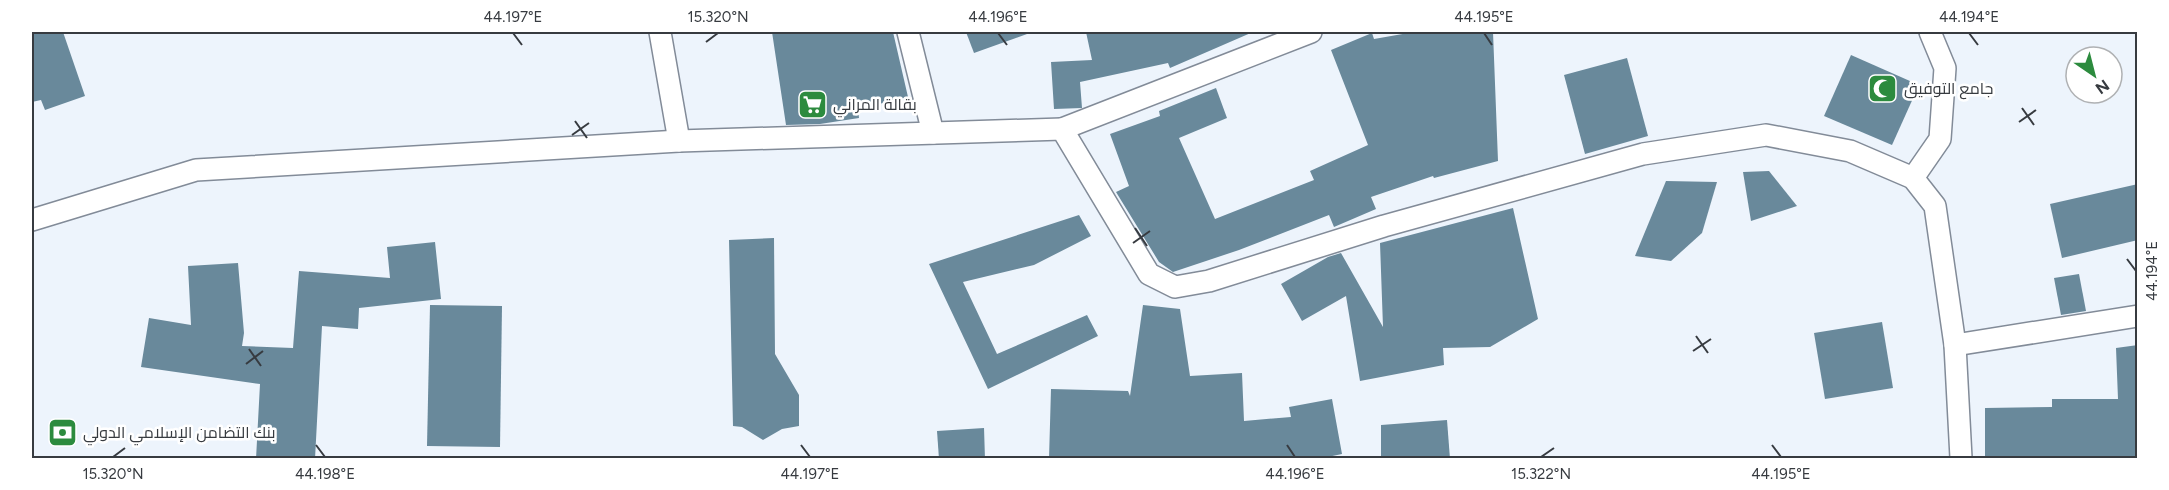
<svg xmlns="http://www.w3.org/2000/svg" width="2169" height="490" viewBox="0 0 2169 490" font-family="Figtree,Cairo,sans-serif">
<style>
.building{fill:#69899b}
.lines{fill:none;stroke-linecap:round;stroke-linejoin:round}
.street-casing{stroke:#828b98;stroke-width:24}
.street{stroke:#fff;stroke-width:21}
.ticks{fill:none;stroke:#373b40;stroke-width:2}
.labels{text-anchor:middle;dominant-baseline:central;stroke-width:5;stroke-linejoin:round;paint-order:stroke}
.poi-label{font-size:16px;fill:#373b40;stroke:#fff;text-anchor:start}
.neatline{fill:none;stroke:#373b40;stroke-width:2}
.ticks-label{font-size:15px;text-anchor:middle;fill:#373b40}
</style>
<rect width="100%" height="100%" fill="#edf4fc"/>
<g class="building">
<path d="M32,32H63L85,96L45,110L41,100L32,102Z"/>
<path d="M772,32H893L908,97L858,109L859,118L820,124L786,125Z"/>
<path d="M966,32H1026L1027,34L974,53Z"/>
<path d="M1086,32H1253L1170,68L1168,63L1080,82L1082,108L1054,109L1051,62L1092,60Z"/>
<path d="M1414,32H1493L1498,161L1434,178L1433,176L1371,197L1376,209L1334,227L1329,215L1239,250L1173,272L1159,262L1116,192L1129,186L1110,134L1160,116L1159,111L1216,88L1227,118L1179,138L1215,219L1314,180L1310,171L1368,145L1331,50L1372,33L1374,39Z"/>
<path d="M1851,55L1919,85L1892,145L1824,116Z"/>
<path d="M1627,58L1648,136L1585,154L1564,75Z"/>
<path d="M1769,171L1797,206L1751,221L1743,172Z"/>
<path d="M1666,181L1717,182L1702,233L1671,261L1635,256Z"/>
<path d="M2138,184V240L2062,258L2050,204Z"/>
<path d="M1513,208L1538,319L1490,347L1443,348L1444,365L1360,381L1346,296L1302,321L1281,284L1328,257L1341,253L1383,327L1380,243Z"/>
<path d="M1079,215L1091,236L1034,265L963,282L997,354L1087,315L1098,336L988,389L929,264Z"/>
<path d="M774,238L775,354L799,395V426L782,429L763,440L742,427L733,426L729,240Z"/>
<path d="M435,242L441,299L359,308L358,329L322,326L315,459H256L260,384L141,367L149,318L191,325L188,266L238,263L244,333L242,346L293,348L299,271L390,278L387,247Z"/>
<path d="M2079,274L2086,311L2061,315L2054,278Z"/>
<path d="M430,305L502,306L500,447L427,446Z"/>
<path d="M1143,305L1180,309L1190,376L1242,373L1244,421L1291,417L1289,407L1332,399L1342,454L1318,459H1049L1051,389L1128,391L1130,396Z"/>
<path d="M1882,322L1893,388L1825,399L1814,333Z"/>
<path d="M2138,345V459H1985V408L2052,407V399H2118L2116,348Z"/>
<path d="M1447,420L1450,459H1381V425Z"/>
<path d="M984,428L985,459H939L937,431Z"/>
</g>
<g class="lines">
<defs>
<g id="street">
<path d="M660,32L679,141"/>
<path d="M908,32L933,133"/>
<path d="M1062,129L1311,32"/>
<path d="M1913,178L1940,139L1945,68L1930,32"/>
<path d="M32,220L196,170L679,141L1062,129L1149,274L1175,287L1209,281L1384,226L1643,154L1766,135L1850,151L1913,178L1935,206L1955,345L1961,458"/>
<path d="M1955,345L2138,316"/>
</g>
</defs>
<use href="#street" class="street-casing"/>
<use href="#street" class="street"/>
</g>
<path class="ticks" d="M513,33L522,45M998,33L1007,45M1484,33L1492,45M1969,33L1978,45M706,42L718,33M2022,108L2034,125M575,121L587,138M2019,122L2036,110M572,135L589,123M1135,228L1147,246M1133,243L1150,231M2127,259L2136,271M1696,336L1708,353M249,349L261,366M1693,351L1711,339M246,364L263,351M316,445L325,457M801,445L810,457M1287,445L1295,457M1772,445L1781,457M113,457L125,448M1541,457L1554,448"/>
<defs>
<symbol id="mosque-square" viewBox="-11 -11 22 22"><rect x="-9" y="-9" width="18" height="18" rx="4" fill="#2c8b3e" stroke="#fff"/><path d="M3.5-4.9A6 6 0 1 0 3.5 4.9A5 5 0 1 1 3.5-4.9Z" fill="#fff"/></symbol>
<symbol id="supermarket-square" viewBox="-11 -11 22 22"><rect x="-9" y="-9" width="18" height="18" rx="4" fill="#2c8b3e" stroke="#fff"/><path d="M-6-5.5h2.5l.6 2H6L4.5 2H-2.5L-4.4-4H-6ZM-1.5 3.2a1.3 1.3 0 1 0 .1 0ZM3 3.2a1.3 1.3 0 1 0 .1 0Z" fill="#fff"/></symbol>
<symbol id="bank-square" viewBox="-11 -11 22 22"><rect x="-9" y="-9" width="18" height="18" rx="4" fill="#2c8b3e" stroke="#fff"/><path d="M-6-4H6V4H-6ZM0-2.3a2.3 2.3 0 1 0 0 4.6a2.3 2.3 0 1 0 0-4.6Z" fill="#fff"/></symbol>
</defs>
<g fill-rule="evenodd">
<use href="#mosque-square" x="1866" y="72" width="33" height="33"/>
<use href="#supermarket-square" x="796" y="88" width="33" height="33"/>
<use href="#bank-square" x="46" y="416" width="33" height="33"/>
</g>
<g class="labels">
<g class="poi-label">
<text x="1904" y="88">جامع التوفيق</text>
<text x="833" y="104">بقالة المراني</text>
<text x="83" y="432">بنك التضامن الإسلامي الدولي</text>
</g>
</g>
<rect width="2169" height="490" fill="none" stroke="#ffffff" stroke-width="66"/>
<g transform="translate(2094 75) rotate(145)"><circle r="28" fill="#ffffff" stroke="#afb1b3" stroke-width="1.5"/>
<path d="M0-4.5L10 22L0 15L-10 22Z" fill="#2c8b3e"/>
<text y="-9" font-size="16" font-weight="bold" text-anchor="middle" fill="#373b40">N</text>
</g>
<rect x="33" y="33" width="2103" height="424" class="neatline"/>
<g class="ticks-label">
<text x="513" y="22">44.197°E</text>
<text x="718" y="22">15.320°N</text>
<text x="998" y="22">44.196°E</text>
<text x="1484" y="22">44.195°E</text>
<text x="1969" y="22">44.194°E</text>
<text transform="translate(2152 271) rotate(-90)" y="5">44.194°E</text>
<text x="113" y="479">15.320°N</text>
<text x="325" y="479">44.198°E</text>
<text x="810" y="479">44.197°E</text>
<text x="1295" y="479">44.196°E</text>
<text x="1541" y="479">15.322°N</text>
<text x="1781" y="479">44.195°E</text>
</g>
</svg>
